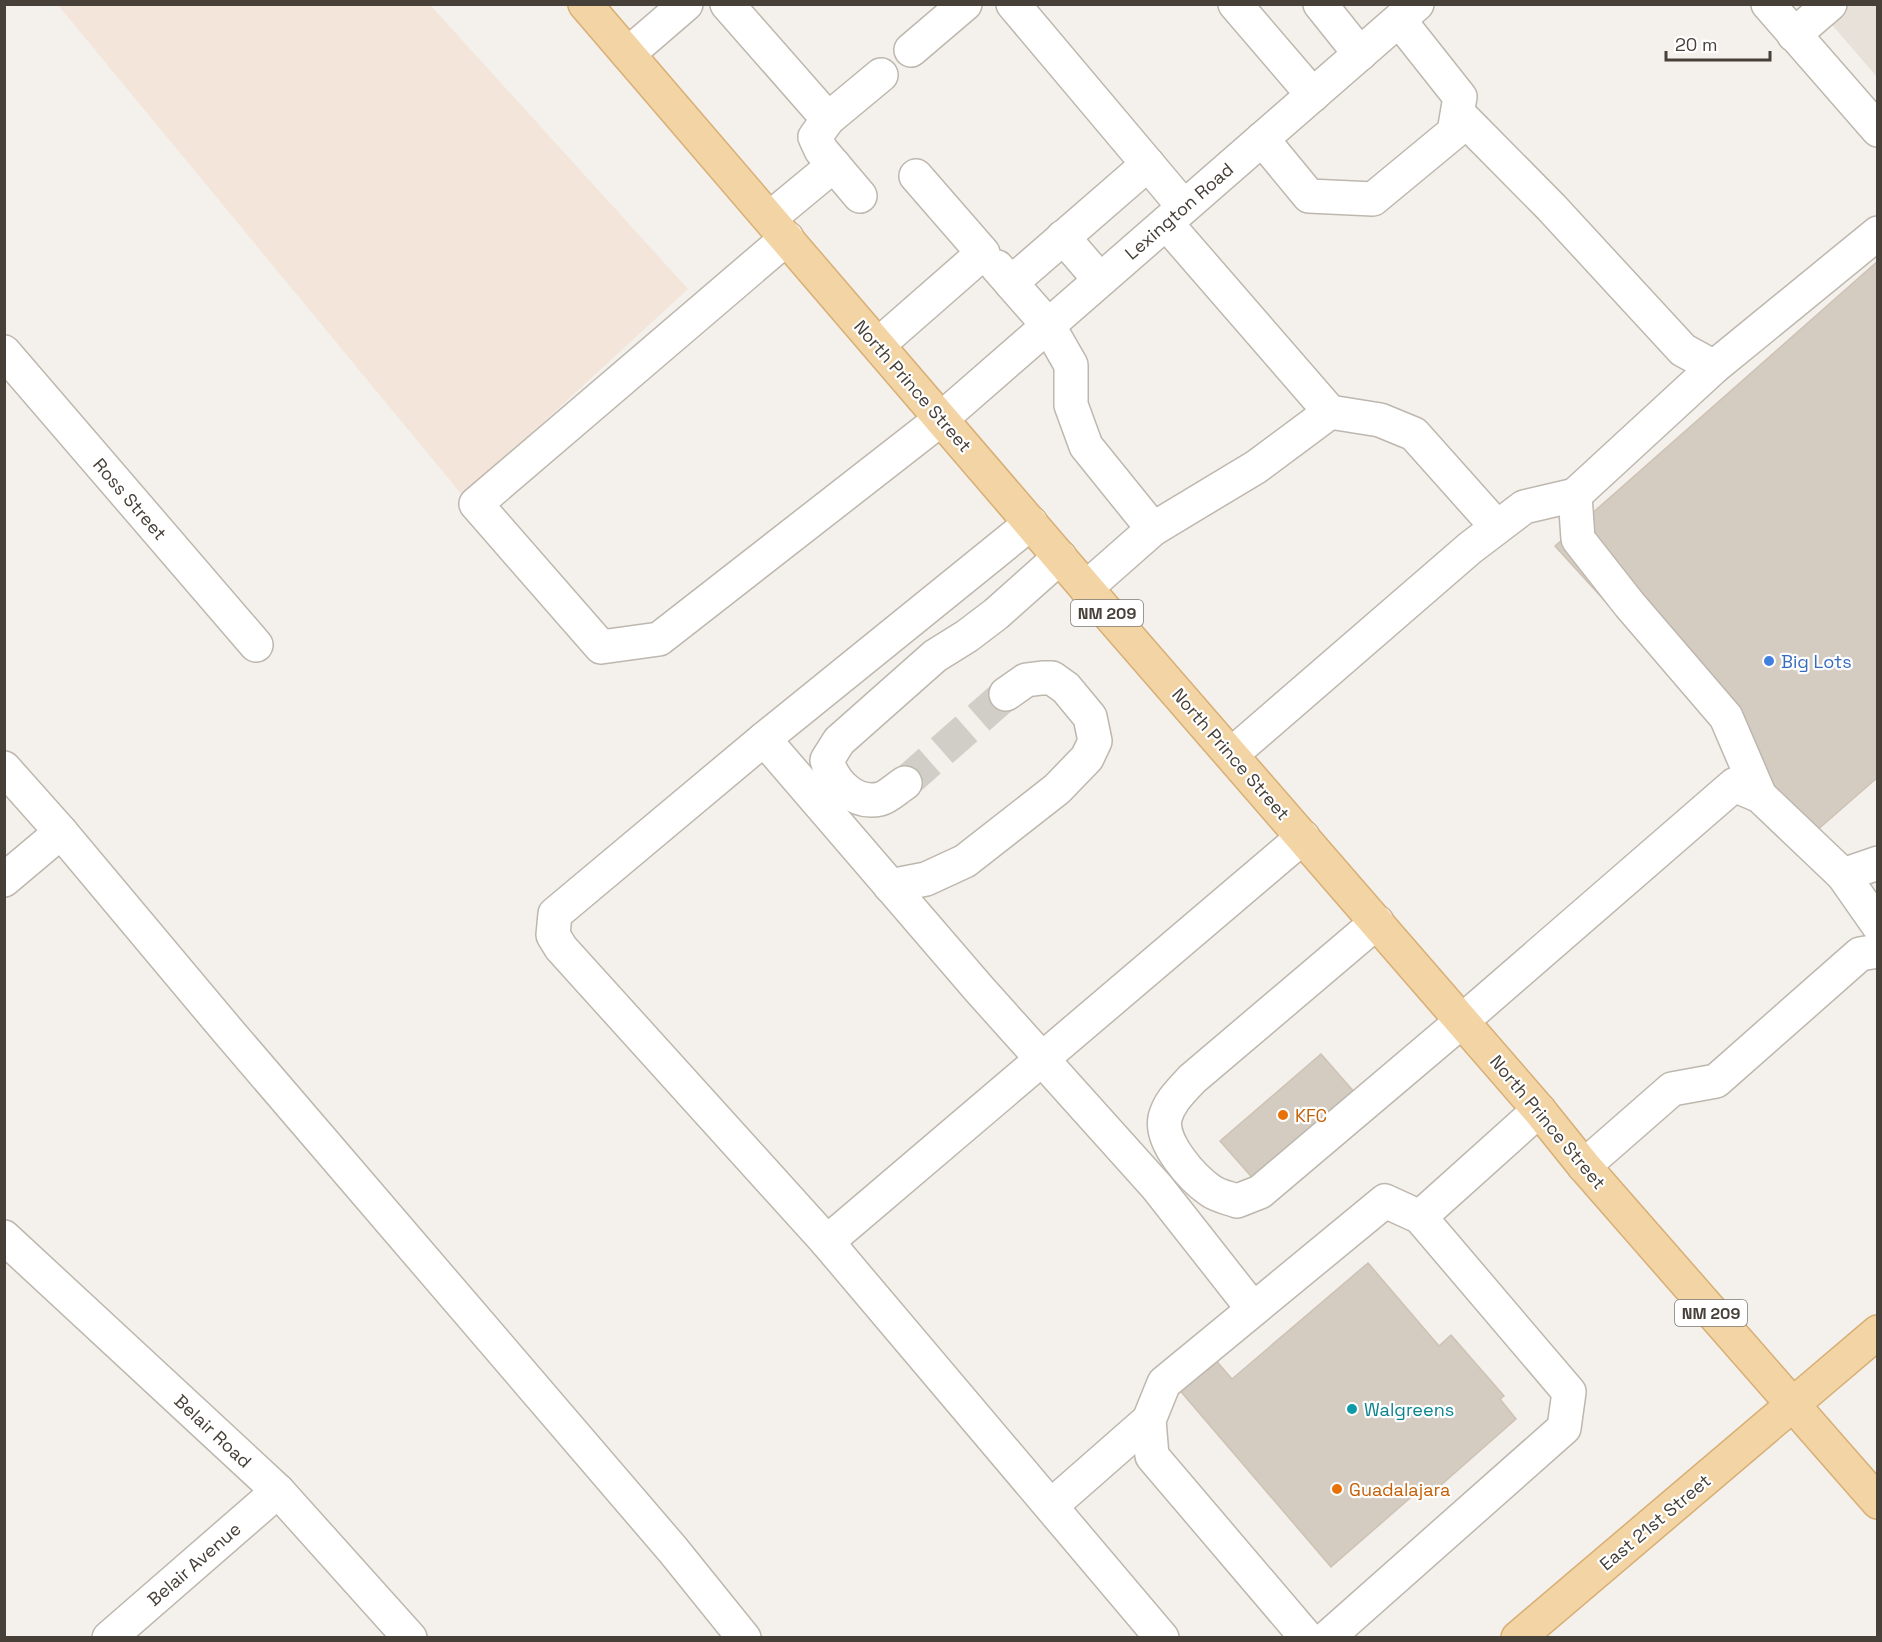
<svg xmlns="http://www.w3.org/2000/svg" width="1882" height="1642" viewBox="0 0 1882 1642" font-family="'Space Grotesk',sans-serif">
<style>
.residential{fill:#e7e1d9}
.commercial{fill:#f3e5d9}
.building{fill:#d4cbc1;stroke:#cec2b5;stroke-width:1.5}
.lines{fill:none;stroke-linecap:round;stroke-linejoin:round}
.minor-tunnel{stroke:#d1cdc7;stroke-width:33;stroke-dasharray:33 16;stroke-linecap:butt}
.minor-casing{stroke:#beb7ae;stroke-width:36}
.major-casing{stroke:#d7af75;stroke-width:36}
.minor{stroke:#fff;stroke-width:33}
.major{stroke:#f3d4a4;stroke-width:33}
.shop-dot{fill:#3f7fe0;stroke:#fff;stroke-width:2}
.food-dot{fill:#e8710a;stroke:#fff;stroke-width:2}
.culture-dot{fill:#0f9aa8;stroke:#fff;stroke-width:2}
.labels{text-anchor:middle;dominant-baseline:central;stroke-width:4.5;stroke-linejoin:round;paint-order:stroke}
.shield{fill:#fff;stroke:#7e7974;stroke-width:1.5}
.shield-label{font-size:16px;font-weight:bold;fill:#474039}
.street-label{font-size:18px;fill:#474039;stroke:#fff}
.shop-label{font-size:18px;fill:#366cbe;stroke:#fff;text-anchor:start}
.food-label{font-size:18px;fill:#c56008;stroke:#fff;text-anchor:start}
.culture-label{font-size:18px;fill:#0d838f;stroke:#fff;text-anchor:start}
</style>
<rect width="100%" height="100%" fill="#f4f0eb"/>
<path class="residential" d="M1815,5H1877V77Z"/>
<path class="commercial" d="M58,5H430L688,289L463,496Z"/>
<g class="building">
<path d="M1878,261V777L1815,832L1555,546Z"/>
<path d="M1321,1054L1355,1093L1256,1182L1220,1141Z"/>
<path d="M1368,1263L1439,1346L1451,1335L1504,1396L1500,1399L1516,1419L1432,1493L1425,1485L1331,1567L1177,1387L1213,1357L1232,1379Z"/>
</g>
<g class="lines">
<path class="minor-tunnel" d="M905,783L1006,694"/>
<defs>
<g id="minor">
<path d="M727,4L828,119"/>
<path d="M1013,4L1184,207"/>
<path d="M1235,4L1313,95"/>
<path d="M1320,4L1360,54"/>
<path d="M1768,4L1878,130"/>
<path d="M1794,35L1830,4"/>
<path d="M911,50L965,4"/>
<path d="M628,54L686,4"/>
<path d="M1458,113L1551,207L1683,350L1714,367"/>
<path d="M1262,139L1309,196L1373,199L1454,132L1460,97L1399,20"/>
<path d="M860,196L821,150L815,137L828,119L881,75"/>
<path d="M770,218L834,165"/>
<path d="M1166,223L1330,412L1380,420L1414,434L1497,527"/>
<path d="M1063,237L1100,280"/>
<path d="M787,238L476,504L601,647L659,639L941,419L1417,4"/>
<path d="M997,267L1011,283L1148,164"/>
<path d="M1011,283L1048,325L1071,365V405L1086,446L1153,529"/>
<path d="M878,345L983,253L916,176"/>
<path d="M4,352L256,645"/>
<path d="M1031,523L764,739L555,914L553,935L561,948L827,1242L1162,1638"/>
<path d="M1086,588L1153,529L1256,467L1330,412"/>
<path d="M764,739L980,990L1157,1187L1253,1309"/>
<path d="M1232,754L1470,548L1524,507L1575,495"/>
<path d="M4,768L61,832L4,880"/>
<path d="M905,783C897,788 888,797 880,799C855,805 833,783 827,760L839,741L935,656L967,636L996,614L1060,557"/>
<path d="M1760,796L1726,717L1629,604L1578,539L1575,495L1714,367L1878,233"/>
<path d="M61,832L227,1030L673,1550L744,1638"/>
<path d="M1843,875L1878,925"/>
<path d="M890,886L926,879L965,861L1057,789L1087,758L1095,741L1090,717L1066,688L1052,678H1042L1026,680L1006,694"/>
<path d="M1377,922L1192,1079C1181,1091 1169,1102 1165,1118C1160,1142 1192,1178 1211,1191C1218,1196 1229,1198 1237,1201L1260,1192L1462,1021L1734,785L1760,796L1843,875L1878,863"/>
<path d="M1584,1166L1672,1089L1716,1081L1860,954L1878,951"/>
<path d="M1420,1217L1539,1110"/>
<path d="M4,1237L278,1491L410,1638"/>
<path d="M827,1242L1303,837"/>
<path d="M1051,1506L1149,1420"/>
<path d="M109,1638L278,1491"/>
<path d="M1307,1638L1152,1456L1149,1420L1164,1383L1385,1201L1420,1217L1569,1392L1564,1428L1327,1638"/>
</g>
<g id="major">
<path d="M585,4L1086,588L1539,1110L1584,1166L1878,1502"/>
<path d="M1518,1638L1878,1332"/>
</g>
</defs>
<use href="#minor" class="minor-casing"/>
<use href="#major" class="major-casing"/>
<use href="#minor" class="minor"/>
<use href="#major" class="major"/>
</g>
<circle class="shop-dot" cx="1769" cy="661" r="6"/>
<g class="food-dot">
<circle cx="1283" cy="1115" r="6"/>
<circle cx="1337" cy="1489" r="6"/>
</g>
<circle class="culture-dot" cx="1352" cy="1409" r="6"/>
<g class="labels">
<g class="shield">
<rect x="1071" y="600" width="72" height="26" rx="4.5"/>
<rect x="1675" y="1300" width="72" height="26" rx="4.5"/>
</g>
<g class="shield-label">
<text x="1107" y="613">NM 209</text>
<text x="1711" y="1313">NM 209</text>
</g>
<g class="street-label">
<text transform="translate(1179 211) rotate(-41)">Lexington Road</text>
<text transform="translate(913 386) rotate(49)">North Prince Street</text>
<text transform="translate(130 499) rotate(49)">Ross Street</text>
<text transform="translate(1231 754) rotate(49)">North Prince Street</text>
<text transform="translate(1548 1122) rotate(50)">North Prince Street</text>
<text transform="translate(213 1431) rotate(43)">Belair Road</text>
<text transform="translate(1655 1522) rotate(-40)">East 21st Street</text>
<text transform="translate(194 1564) rotate(-41)">Belair Avenue</text>
</g>
<g class="shop-label">
<text x="1781" y="661">Big Lots</text>
</g>
<g class="food-label">
<text x="1295" y="1115">KFC</text>
<text x="1349" y="1489">Guadalajara</text>
</g>
<g class="culture-label">
<text x="1364" y="1409">Walgreens</text>
</g>
</g>
<rect width="1882" height="1642" fill="none" stroke="#474039" stroke-width="12"/>
<path d="M1666 51v9h104v-9" fill="none" stroke="#474039" stroke-width="3"/>
<text x="1675" y="51" font-size="18" fill="#474039" stroke="#ffffff" stroke-width="4.5" paint-order="stroke">20 m</text>
</svg>
